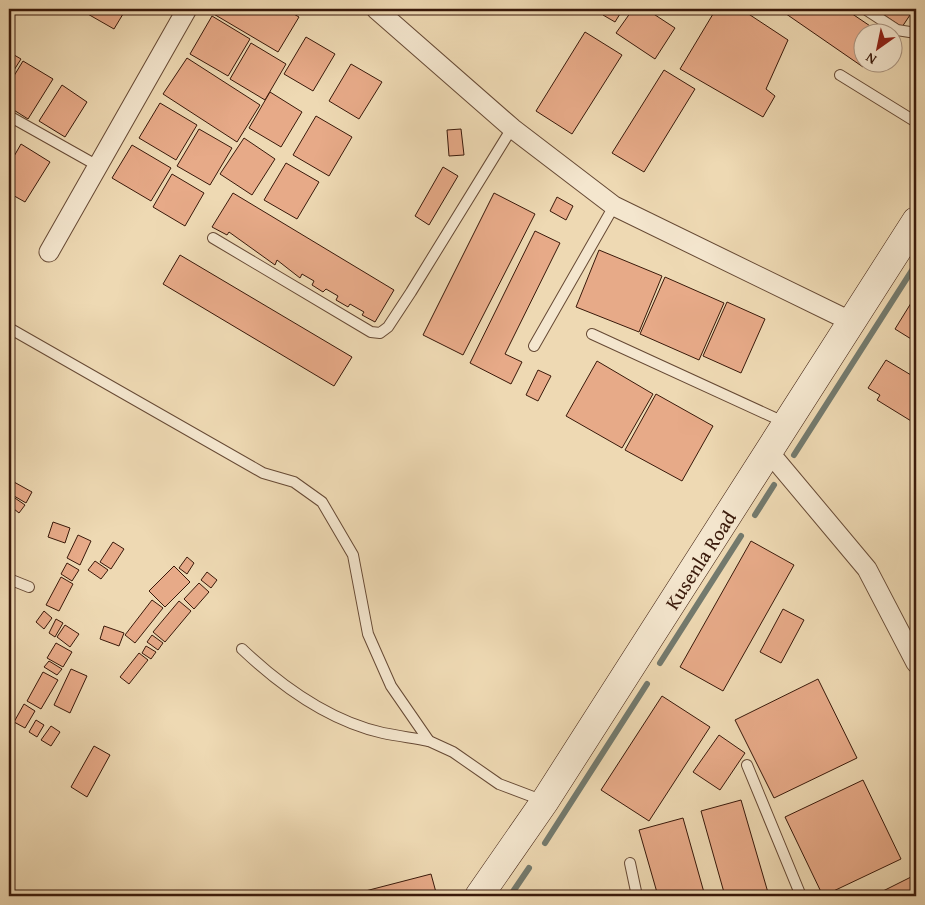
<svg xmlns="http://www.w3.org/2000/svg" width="925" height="905" viewBox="0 0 925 905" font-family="'Gentium Book Plus',serif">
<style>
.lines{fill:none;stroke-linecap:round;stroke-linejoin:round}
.stream{stroke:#737a6e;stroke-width:6}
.building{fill:#e7aa88;stroke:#39190a}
.service-casing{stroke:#664934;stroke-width:12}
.minor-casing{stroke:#664934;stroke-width:21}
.secondary-casing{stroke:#39190a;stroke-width:29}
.service{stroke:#f4e6ce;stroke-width:10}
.minor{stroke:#f4e6ce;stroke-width:19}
.secondary{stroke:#f4e6ce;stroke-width:28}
.labels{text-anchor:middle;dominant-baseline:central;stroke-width:4.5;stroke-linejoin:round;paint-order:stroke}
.street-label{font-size:20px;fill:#39190a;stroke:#f4e6ce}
</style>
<rect width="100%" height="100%" fill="#eed9b3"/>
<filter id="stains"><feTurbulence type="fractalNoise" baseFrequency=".004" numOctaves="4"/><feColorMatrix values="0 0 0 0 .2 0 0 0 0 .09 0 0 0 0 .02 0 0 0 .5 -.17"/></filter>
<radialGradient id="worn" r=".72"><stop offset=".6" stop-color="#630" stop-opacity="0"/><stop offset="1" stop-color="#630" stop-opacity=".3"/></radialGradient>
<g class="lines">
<g class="stream">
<path d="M794,455L916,264"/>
<path d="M755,515L774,485"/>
<path d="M660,663L741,536"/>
<path d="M545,843L647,684"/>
<path d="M510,896L529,868"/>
</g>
</g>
<g class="building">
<path d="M79,9H126L114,29Z"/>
<path d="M215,9H285L299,17L278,52L212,13Z"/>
<path d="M607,9H623L615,22L603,15Z"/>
<path d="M633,9H646L675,28L655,59L616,33Z"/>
<path d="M716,9H741L788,40L766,89L775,96L763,117L680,69Z"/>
<path d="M779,9H845L879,32H862V62H866L863,67Z"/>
<path d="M875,9H914L902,27Z"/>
<path d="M212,16L250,39L228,76L190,54Z"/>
<path d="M585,32L622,55L572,134L536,111Z"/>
<path d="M306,37L335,54L313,91L284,74Z"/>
<path d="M251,43L286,64L265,100L230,79Z"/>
<path d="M9,52L21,59L9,78Z"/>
<path d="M187,58L260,105L237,142L163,94Z"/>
<path d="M23,61L53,79L28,119L9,107V84Z"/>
<path d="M351,64L382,82L359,119L329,101Z"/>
<path d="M664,70L695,89L644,172L612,153Z"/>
<path d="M62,85L87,102L65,137L39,121Z"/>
<path d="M270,92L302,112L281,147L249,128Z"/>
<path d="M160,103L197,125L176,160L139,138Z"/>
<path d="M316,116L352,137L329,176L293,155Z"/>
<path d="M199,129L232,148L210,185L177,166Z"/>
<path d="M461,129L464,155L449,156L447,130Z"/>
<path d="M244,138L275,159L252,195L220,174Z"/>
<path d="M21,144L50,162L25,202L9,193V165Z"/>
<path d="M132,145L171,168L151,201L112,178Z"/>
<path d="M286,163L319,182L297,219L264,200Z"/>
<path d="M443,167L458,176L429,225L415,216Z"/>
<path d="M172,174L204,193L185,226L153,207Z"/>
<path d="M233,193L394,290L375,322L362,315L364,312L350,304L348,307L336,300L338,296L326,289L323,292L312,285L314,281L302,274L300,278L277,260L275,265L229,232L227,235L212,227Z"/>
<path d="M494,193L535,214L463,355L423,335Z"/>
<path d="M557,197L573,206L566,220L550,211Z"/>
<path d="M535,231L560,243L505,354L522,362L511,384L470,363Z"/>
<path d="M599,250L662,276L639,332L576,307Z"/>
<path d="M180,255L352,357L334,386L163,284Z"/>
<path d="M665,277L724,303L699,360L640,334Z"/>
<path d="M916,295V342L895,329Z"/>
<path d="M727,302L765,319L741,373L703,356Z"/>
<path d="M886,360L916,378V424L877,400L880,395L868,388Z"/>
<path d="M597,361L653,394L622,448L566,416Z"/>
<path d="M538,370L551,376L538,401L526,395Z"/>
<path d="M656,394L713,426L682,481L625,450Z"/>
<path d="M14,482L32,492L26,503L9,493Z"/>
<path d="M12,496L25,505L19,513L9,505Z"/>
<path d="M53,522L70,528L65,543L48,537Z"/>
<path d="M78,535L91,541L80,565L67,558Z"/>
<path d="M751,541L794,565L723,691L680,667Z"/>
<path d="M113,542L124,549L111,569L100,562Z"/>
<path d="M187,557L194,563L187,574L179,568Z"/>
<path d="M95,561L108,570L101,579L88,570Z"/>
<path d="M67,563L79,570L72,581L61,574Z"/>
<path d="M174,566L190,582L165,607L149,591Z"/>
<path d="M207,572L217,580L211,588L201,580Z"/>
<path d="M61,577L73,584L59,611L46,605Z"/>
<path d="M199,583L209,592L194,609L184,599Z"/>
<path d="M152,600L163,608L135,643L125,635Z"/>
<path d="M179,601L191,611L165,642L153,632Z"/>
<path d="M783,609L804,620L781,663L760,652Z"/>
<path d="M44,611L52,618L44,629L36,622Z"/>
<path d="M56,619L63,623L55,637L49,633Z"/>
<path d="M65,625L79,634L70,647L57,637Z"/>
<path d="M104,626L124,633L119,646L100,639Z"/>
<path d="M152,635L163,643L158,650L147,642Z"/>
<path d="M56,643L72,652L63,667L47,658Z"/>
<path d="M146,646L156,652L151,659L142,653Z"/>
<path d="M139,653L148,660L129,684L120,677Z"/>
<path d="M49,661L62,669L57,675L44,667Z"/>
<path d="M71,669L87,676L70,713L54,705Z"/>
<path d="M43,672L58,680L41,709L27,701Z"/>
<path d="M818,679L857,758L774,798L735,720Z"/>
<path d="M662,696L710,727L649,821L601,790Z"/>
<path d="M24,704L35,711L25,728L14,722Z"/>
<path d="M36,720L44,725L37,737L29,732Z"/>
<path d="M51,726L60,732L51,746L41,740Z"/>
<path d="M719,735L745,753L720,790L693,772Z"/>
<path d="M94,746L110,755L87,797L71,787Z"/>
<path d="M863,780L901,859L823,896L785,817Z"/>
<path d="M741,800L769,896H725L701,811Z"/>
<path d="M683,818L705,896H658L639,830Z"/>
<path d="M431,874L437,896H346Z"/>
<path d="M915,875L916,896H873Z"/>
</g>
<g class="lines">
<defs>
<g id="service">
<path d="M865,9L897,30L916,33"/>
<path d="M840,75L916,122"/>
<path d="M9,116L98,166"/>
<path d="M213,238L371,332L380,333L388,327L411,292L512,128"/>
<path d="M9,328L263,473L294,482L322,502L353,555L368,634L391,686L429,741L453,752L499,784L544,801"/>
<path d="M592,334L786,423"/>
<path d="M534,346L614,206"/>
<path d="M9,579L29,587"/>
<path d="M242,649C281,686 329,721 383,733C398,736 413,738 429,741"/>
<path d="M747,765L801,896"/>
<path d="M630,863L637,896"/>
</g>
<g id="minor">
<path d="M376,9L512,128L614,206L852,322"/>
<path d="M49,252L187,9"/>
<path d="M769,452L867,569L916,663"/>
</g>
<path id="secondary" d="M479,896L545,801L916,221"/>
</defs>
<use href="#service" class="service-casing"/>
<use href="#minor" class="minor-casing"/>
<use href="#secondary" class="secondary-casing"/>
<use href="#service" class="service"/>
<use href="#minor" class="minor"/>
<use href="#secondary" class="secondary"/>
</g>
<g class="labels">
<g class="street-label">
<text transform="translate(700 560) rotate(-57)">Kusenla Road</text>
</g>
</g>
<rect width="925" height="905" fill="none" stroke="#eed9b3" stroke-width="30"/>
<rect x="10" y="10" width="905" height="885" fill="none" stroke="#39190a" stroke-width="2.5"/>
<rect x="15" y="15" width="895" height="875" fill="none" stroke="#39190a"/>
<g transform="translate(878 48) rotate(213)"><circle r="24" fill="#f4e6ce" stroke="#a99480"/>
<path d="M0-4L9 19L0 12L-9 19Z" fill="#8f2418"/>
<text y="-8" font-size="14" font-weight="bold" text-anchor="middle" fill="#39190a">N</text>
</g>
<rect width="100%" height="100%" filter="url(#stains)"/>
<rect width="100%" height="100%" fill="url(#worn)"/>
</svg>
